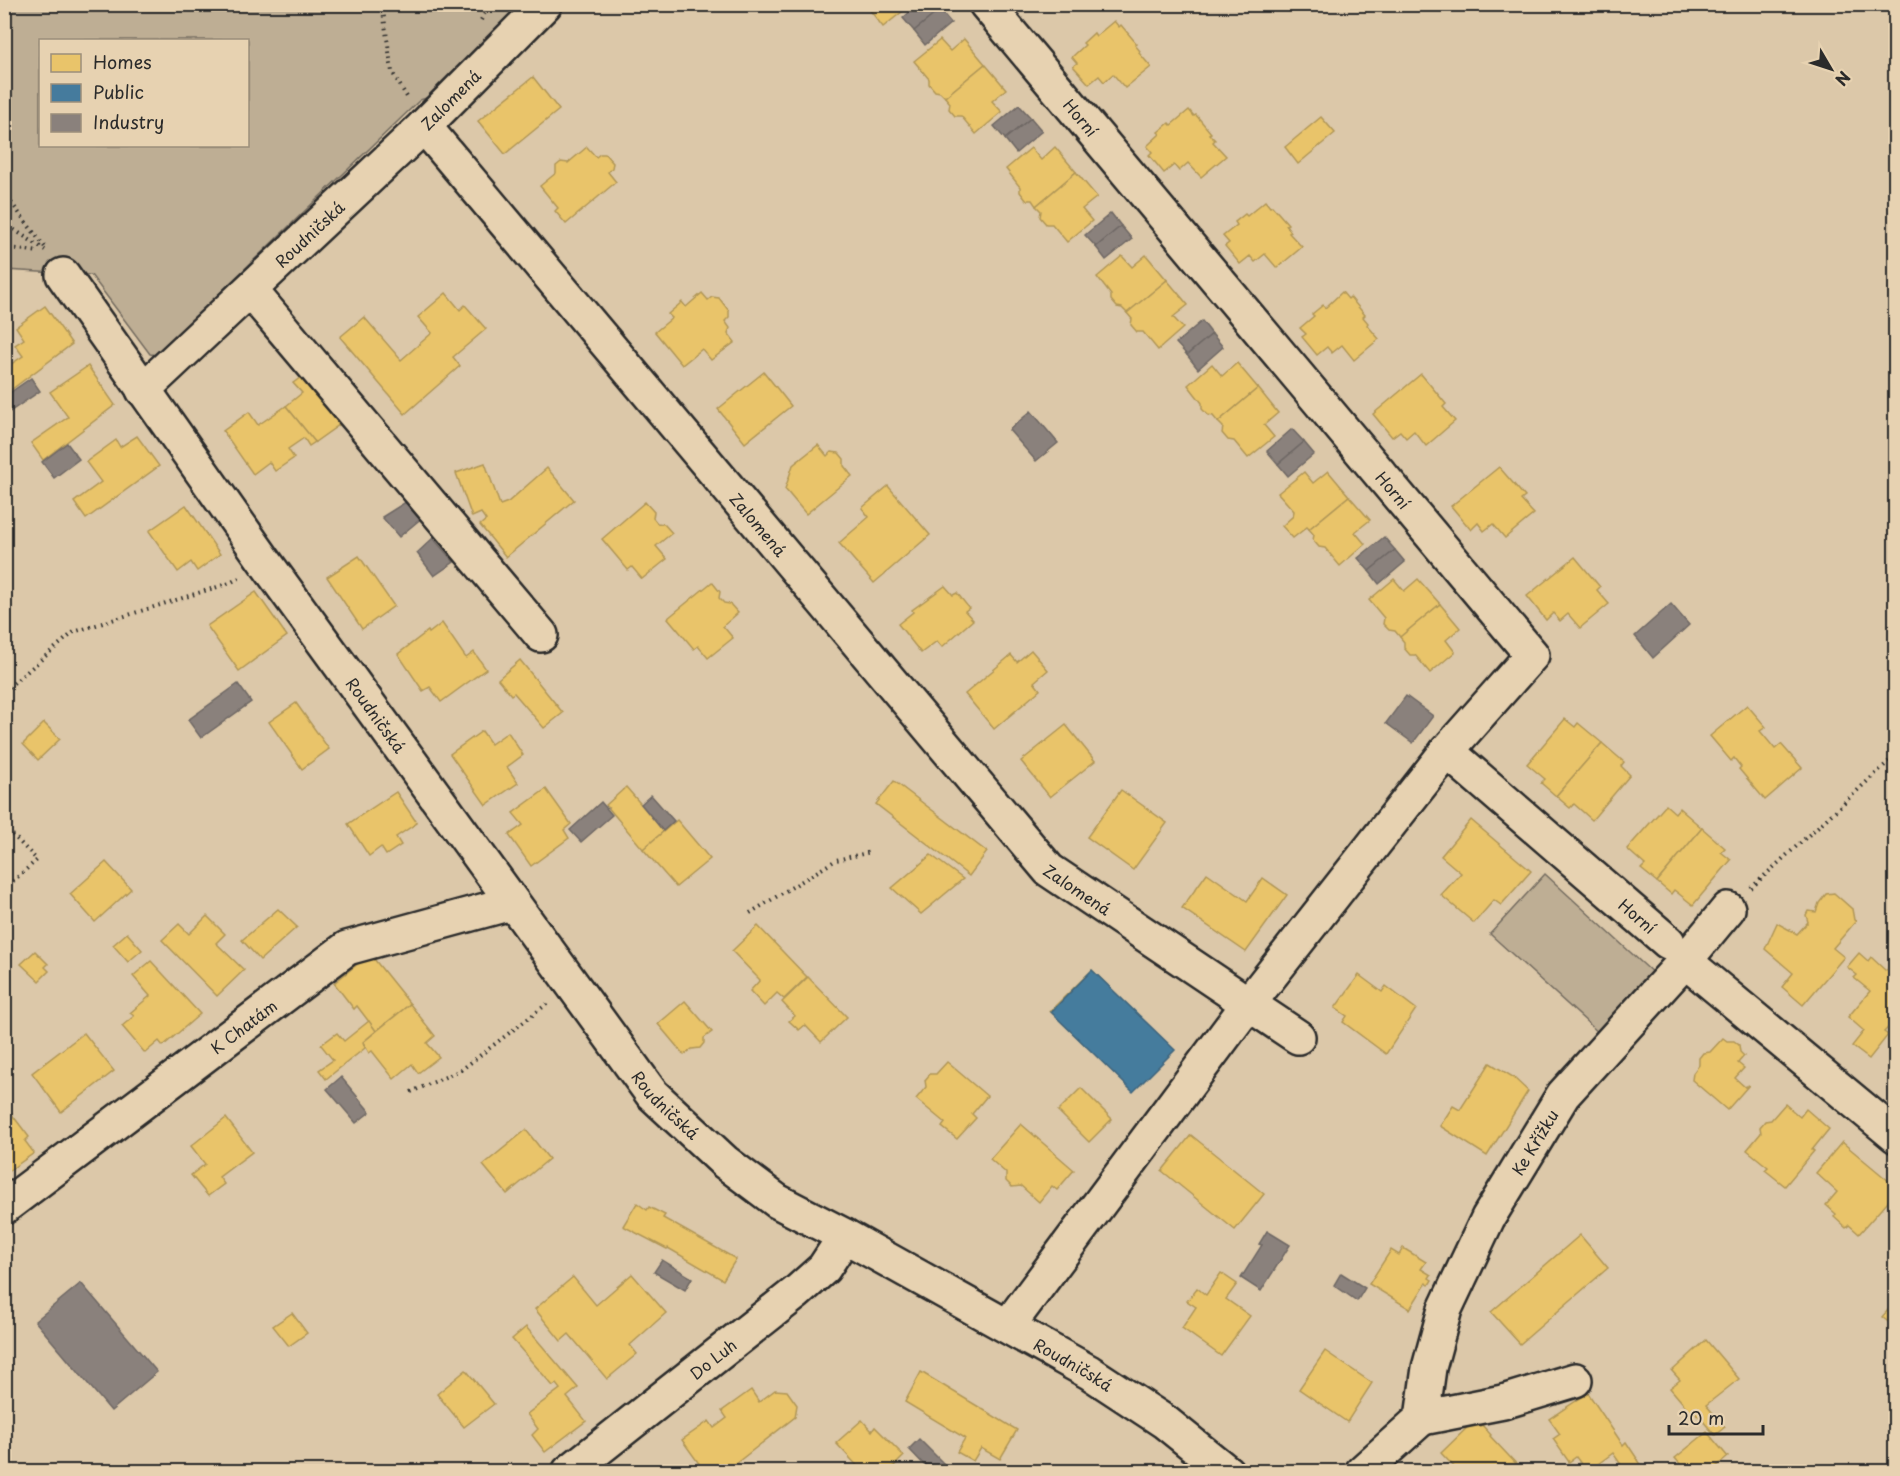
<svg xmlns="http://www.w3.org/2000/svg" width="1900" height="1476" viewBox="0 0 1900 1476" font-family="'Playpen Sans',sans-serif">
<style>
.green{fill:#beae94;stroke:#746c60;stroke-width:1.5;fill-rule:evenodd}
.homes{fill:#e9c46a;stroke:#b09657;stroke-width:1.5}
.public{fill:#457b9d;stroke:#3d637b;stroke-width:1.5}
.industry{fill:#8a817c;stroke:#6e6764;stroke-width:1.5}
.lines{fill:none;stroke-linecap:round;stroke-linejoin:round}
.street-casing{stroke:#2b2b2b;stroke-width:38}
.path{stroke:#2b2b2b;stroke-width:4;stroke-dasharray:1.5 4.5;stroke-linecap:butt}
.street{stroke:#e7d2b1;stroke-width:33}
.labels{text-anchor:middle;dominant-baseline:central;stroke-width:6;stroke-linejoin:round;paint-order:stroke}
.street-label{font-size:16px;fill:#2b2b2b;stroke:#e7d2b1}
</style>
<rect width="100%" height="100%" fill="#dcc8a9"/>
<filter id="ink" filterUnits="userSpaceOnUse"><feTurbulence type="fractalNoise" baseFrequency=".0167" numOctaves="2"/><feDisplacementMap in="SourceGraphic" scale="12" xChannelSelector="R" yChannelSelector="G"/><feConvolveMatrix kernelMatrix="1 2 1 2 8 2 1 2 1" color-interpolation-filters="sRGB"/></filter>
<g filter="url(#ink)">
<g class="green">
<path d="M5,5H533L446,92L420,100L228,285L158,355L150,354L91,275L5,270ZM40,40H248V146H40Z"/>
<path d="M1545,874L1654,974L1600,1034L1490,934Z"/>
</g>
<g class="homes">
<path d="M865,4H898L903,11L883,27Z"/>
<path d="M1114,21L1119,27L1121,25L1137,44L1135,45L1140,51L1139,53L1151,67L1125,88L1113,74L1104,82L1099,76L1089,84L1073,66L1077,63L1072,57L1085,45L1083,43L1094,33L1096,36Z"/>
<path d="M964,39L985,64L945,97L940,92L935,91L929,84V79L914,61L940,40L950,51Z"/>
<path d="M985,64L1006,89L992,101L1002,112L976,134L961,116H955L949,109L950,103L945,97Z"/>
<path d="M533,77L559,110L505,154L478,121Z"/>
<path d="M1189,110L1194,116L1196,115L1211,133L1209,134L1215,140L1213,142L1226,156L1201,177L1188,163L1179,171L1174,165L1164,173L1149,155L1152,152L1147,146L1160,134L1158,132L1169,123L1171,125Z"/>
<path d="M1321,117L1335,133L1298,164L1285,147Z"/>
<path d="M587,147L596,157L600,154H605L613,163L612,168L608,172L616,182L566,224L555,211L558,208L540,186L556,173V166L561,162L568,163Z"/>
<path d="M1055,147L1076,172L1036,206L1032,200H1026L1020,192V187L1006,169L1031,148L1041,160Z"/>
<path d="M1076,172L1097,197L1082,209L1092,221L1067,242L1052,224H1046L1040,217L1041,211L1036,206Z"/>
<path d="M1265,201L1270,207L1272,206L1288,224L1286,225L1291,232L1289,233L1302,247L1277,268L1265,254L1255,262L1250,256L1240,264L1225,246L1229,243L1223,236L1237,225L1235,222L1245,214L1247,216Z"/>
<path d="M1146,255L1167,280L1127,313L1122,308L1117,307L1111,300V295L1097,277L1122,256L1132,267Z"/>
<path d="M1167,280L1188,305L1173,317L1183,328L1158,350L1143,332H1137L1131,325L1132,319L1127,313Z"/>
<path d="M1342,292L1348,299L1350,297L1365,315L1363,317L1368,323L1367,325L1379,339L1354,360L1342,345L1332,353L1327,347L1317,355L1302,337L1306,334L1300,328L1314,316L1312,314L1323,305L1325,308Z"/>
<path d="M446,293L460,310L465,305L486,329L453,357L460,366L405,414L340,337L364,317L401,360L432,333L418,317Z"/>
<path d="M702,293L708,300L712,297L719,298L729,311V317L725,321L730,328L728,333L735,342L711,360L702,349L682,365L655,332L672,318L668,314L682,302L686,307Z"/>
<path d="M45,306L72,344L4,395V369L23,356L15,345L24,339L16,327Z"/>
<path d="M1237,363L1258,388L1218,422L1213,416L1208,415L1202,409V403L1188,385L1212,364L1222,376Z"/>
<path d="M88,366L115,405L43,460L31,443L68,417L50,392Z"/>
<path d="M764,372L791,406L745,443L718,409Z"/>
<path d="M1421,374L1446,404L1443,407L1455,421L1426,446L1414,431L1406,438L1400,431L1392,437L1373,414Z"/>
<path d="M304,375L343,422L315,442L286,406L302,393L293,383Z"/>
<path d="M1258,388L1278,413L1264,425L1274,437L1248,458L1234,441L1228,440L1222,433L1223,427L1218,422Z"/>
<path d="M286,406L315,442L309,446L304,438L288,449L294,458L275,471L269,462L253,474L223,431L249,412L258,425Z"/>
<path d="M137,436L159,466L86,519L74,502L101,482L86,462L116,440L120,447Z"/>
<path d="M818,445L827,456L831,452L839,453L844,459V466L852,476L806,514L785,489L793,465Z"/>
<path d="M485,463L500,505L508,502L547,468L574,500L506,557L480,525L486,520L481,513L472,517L456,473Z"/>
<path d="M1499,467L1525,497L1521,500L1534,514L1505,538L1493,524L1484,531L1478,523L1471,530L1451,506Z"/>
<path d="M1328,471L1349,496L1309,529L1307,527L1293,538L1282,526L1293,516L1294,511L1278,493L1304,472L1313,483Z"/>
<path d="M888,486L930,535L874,583L839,543L869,517L862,508Z"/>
<path d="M1349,496L1370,520L1355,532L1365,544L1340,566L1325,548L1319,547L1313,540L1314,535L1309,529Z"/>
<path d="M645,502L654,512L653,518L657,523L664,524L672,533L656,546L667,559L642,579L632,567L628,570L602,539Z"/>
<path d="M186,505L220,554L197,571L191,562L178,572L149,531Z"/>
<path d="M359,556L394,606L362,629L327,577Z"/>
<path d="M1575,557L1600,587L1597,590L1609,604L1580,628L1568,614L1560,621L1553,613L1546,620L1527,596Z"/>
<path d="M1394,579L1404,591L1418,579L1440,604L1400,637L1395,631L1389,630L1383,624L1384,618L1369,600Z"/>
<path d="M712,582L720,592L719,598L724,603L730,604L738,613L723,626L733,638L708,658L698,646L694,649L668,618Z"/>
<path d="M945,586L953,595L957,593L969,608L965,611L973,620L942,647L937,641L921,653L898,624L913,612L912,610Z"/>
<path d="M256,592L287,636L239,671L207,626Z"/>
<path d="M1440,604L1460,628L1446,640L1455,652L1430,673L1415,655H1410L1404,648V642L1400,637Z"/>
<path d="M442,623L466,658L474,652L486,669L441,702L430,687L423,691L398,654L428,631L429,633Z"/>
<path d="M1031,650L1048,670L1034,682L1040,690L994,729L965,694L1011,655L1017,662Z"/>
<path d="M520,660L563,713L544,728L514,693L511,695L498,679Z"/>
<path d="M296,703L329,749L302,769L269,722Z"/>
<path d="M1747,705L1766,727L1760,731L1775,749L1781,744L1802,768L1765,800L1739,769L1741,767L1734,758L1731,761L1710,736Z"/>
<path d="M1565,719L1575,727L1578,723L1602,743L1556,796L1541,783L1545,779L1527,764Z"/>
<path d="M44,723L60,739L38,760L23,744Z"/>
<path d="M1066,725L1095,761L1050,797L1021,761Z"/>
<path d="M482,731L491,744L508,732L523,755L507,767L518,783L486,805L450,754Z"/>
<path d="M1602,743L1624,762L1621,766L1630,775L1592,820L1574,804L1570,808L1556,796Z"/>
<path d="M894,781L987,852L969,876L876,804Z"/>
<path d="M626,787L664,831L643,849L606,805Z"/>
<path d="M546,789L571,824L564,830L569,838L531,866L509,835L523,825L513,813Z"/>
<path d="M1121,790L1167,823L1133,870L1087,837Z"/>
<path d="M396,792L417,823L396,837L401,845L386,855L381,847L369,856L348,824Z"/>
<path d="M1666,805L1675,813L1679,808L1702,828L1657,882L1641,869L1645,865L1627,849Z"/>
<path d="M677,820L710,859L676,887L643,849Z"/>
<path d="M1471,820L1531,871L1501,905L1494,900L1474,923L1441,895L1461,873L1441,856Z"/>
<path d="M1702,828L1725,848L1721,852L1731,860L1693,905L1674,890L1671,894L1657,882Z"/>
<path d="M931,855L963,879L921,914L892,888Z"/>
<path d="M106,862L131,889L95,922L70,894Z"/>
<path d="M1207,873L1247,901L1263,878L1287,895L1246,952L1182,908Z"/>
<path d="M1834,893L1852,909L1854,920L1856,921L1833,948L1844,957L1803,1005L1782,987L1793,973L1765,949L1777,923L1797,934L1808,922L1806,915L1808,911L1816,912L1819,903L1826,894Z"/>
<path d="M278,909L297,927L260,960L242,940Z"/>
<path d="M207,916L225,934L216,943L244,970L217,996L162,940L179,924L189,934Z"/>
<path d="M758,926L807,977L784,999L777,993L764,1006L750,991L760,980L732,951Z"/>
<path d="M127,933L142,950L128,962L113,945Z"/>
<path d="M35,951L48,964L45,967L49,971L39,981L21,964Z"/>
<path d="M1859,953L1868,961L1871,957L1886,971L1896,959V1020L1884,1032L1888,1035L1869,1059L1852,1046L1864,1031L1848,1017L1870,991L1854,978L1857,975L1847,967Z"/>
<path d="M370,954L410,1004L376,1031L357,1006L354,1009L334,983Z"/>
<path d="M151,961L200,1014L163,1046L159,1041L145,1053L122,1026L134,1016L130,1013L150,996L133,976Z"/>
<path d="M1092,970L1142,1019L1101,1060L1050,1011Z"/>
<path d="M1359,975L1382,992L1386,986L1416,1009L1386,1054L1343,1022L1347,1016L1335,1008Z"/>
<path d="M808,977L847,1017L821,1042L805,1025L799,1030L789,1021L795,1016L782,1002Z"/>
<path d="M685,1001L712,1032L704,1038V1043L700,1048L692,1049L684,1055L658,1024Z"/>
<path d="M410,1004L435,1036L427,1043L439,1057L418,1073L412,1064L394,1079L372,1051L369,1053L363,1042Z"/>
<path d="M369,1021L376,1031L363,1042L365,1048L326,1079L319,1070L333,1060L321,1045L337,1033L344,1041Z"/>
<path d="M84,1033L114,1071L61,1112L32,1073Z"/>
<path d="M1723,1038L1727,1041H1734L1739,1045L1740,1052L1744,1056L1738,1063L1744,1068L1735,1078L1745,1087L1749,1085L1727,1110L1692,1080L1693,1073L1699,1065V1058L1703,1053L1710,1052Z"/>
<path d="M947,1062L987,1096L972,1114L976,1118L957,1139L942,1127L945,1123L916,1099L926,1087L925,1080L930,1074H936Z"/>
<path d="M1490,1063L1513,1077L1528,1091L1487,1156L1440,1126L1453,1106L1460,1110Z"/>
<path d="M1081,1088L1112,1119L1089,1142L1058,1111Z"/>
<path d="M4,1104L29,1137L25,1141L34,1153L7,1172L4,1169Z"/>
<path d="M1785,1104L1800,1117L1806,1109L1829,1129L1812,1150L1814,1151L1785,1186L1765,1170L1768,1167L1747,1150L1761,1133L1760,1127L1765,1121L1771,1120Z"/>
<path d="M226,1118L252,1152L219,1177L224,1184L208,1196L191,1175L205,1164L191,1146Z"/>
<path d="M1021,1124L1074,1170L1057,1190L1052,1186L1039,1202L1021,1186L1012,1187L1006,1181V1173L990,1159Z"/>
<path d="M526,1130L549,1159L507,1194L483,1165Z"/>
<path d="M1191,1135L1264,1194L1235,1230L1162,1171Z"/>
<path d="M1842,1142L1896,1187V1192L1859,1234L1849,1225L1846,1228L1834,1217L1836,1214L1826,1205L1837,1192L1816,1173Z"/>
<path d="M637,1203L647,1210L649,1207L665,1215L663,1218L736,1259L723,1280L668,1248L667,1249L623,1226Z"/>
<path d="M1580,1235L1608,1268L1520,1344L1491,1312Z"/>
<path d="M1403,1248L1426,1262L1421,1269L1431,1275L1429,1278L1432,1280L1429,1285L1426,1283L1410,1309L1369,1284L1391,1250L1399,1255Z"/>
<path d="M1896,1268V1280L1889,1275Z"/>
<path d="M1221,1273L1237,1284L1226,1299L1250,1316L1221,1356L1182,1328L1196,1307L1187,1301L1197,1288L1206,1295Z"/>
<path d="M632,1274L666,1313L630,1345L637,1354L607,1379L569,1334L561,1341L535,1309L573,1277L596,1305Z"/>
<path d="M1896,1301V1328L1882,1317Z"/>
<path d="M292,1313L307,1333L289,1346L273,1326Z"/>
<path d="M526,1327L578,1388L567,1397L586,1421L545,1452L532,1435L538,1429L527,1414L560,1389L556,1384L553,1386L512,1339Z"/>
<path d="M1706,1340L1739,1379L1706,1405L1725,1427L1715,1435L1694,1411L1692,1414L1670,1388L1680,1380L1672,1371Z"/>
<path d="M1325,1351L1372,1383L1347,1422L1299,1389Z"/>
<path d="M466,1370L494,1404L464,1427L437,1394Z"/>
<path d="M921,1372L1017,1430L1000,1459L981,1448L973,1461L957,1452L965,1438L905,1402Z"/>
<path d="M751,1390L759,1402L775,1390L787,1391L797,1405L795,1417L725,1472H705L682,1440L709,1421L714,1428L727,1418L722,1411Z"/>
<path d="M1588,1393L1623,1445L1626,1442L1646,1472H1626L1613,1453L1587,1472L1576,1457L1569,1462L1553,1439L1560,1434L1549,1419Z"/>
<path d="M862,1420L872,1431L875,1427L904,1456L888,1472H863L836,1443Z"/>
<path d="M1475,1420L1480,1426L1482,1425L1491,1435L1490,1436L1524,1472H1459L1441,1453Z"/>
<path d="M1707,1432L1728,1457L1710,1472H1687L1675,1458Z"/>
</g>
<path class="public" d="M1092,970L1175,1050L1133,1092L1051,1012Z"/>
<g class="industry">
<path d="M919,4H935L940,10L914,31L903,18Z"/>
<path d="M940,10L951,23L925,45L914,31Z"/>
<path d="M1019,105L1031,118L1005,139L994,126Z"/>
<path d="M1031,118L1042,131L1016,153L1005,139Z"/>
<path d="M1111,213L1121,226L1096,247L1085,235Z"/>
<path d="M1121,226L1132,239L1106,260L1096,247Z"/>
<path d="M1202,321L1212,334L1187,355L1176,343Z"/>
<path d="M1212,334L1223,347L1198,369L1187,355Z"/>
<path d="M31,378L40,391L8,413L4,408V397Z"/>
<path d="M1031,411L1058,443L1036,461L1009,430Z"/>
<path d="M1292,429L1304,442L1278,464L1267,451Z"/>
<path d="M1304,442L1314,454L1288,476L1278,464Z"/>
<path d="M67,443L79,459L54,478L42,462Z"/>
<path d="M409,500L423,517L399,537L382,517Z"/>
<path d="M1384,537L1395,550L1369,571L1358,558Z"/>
<path d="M433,538L454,562L434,576L417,553Z"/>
<path d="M1395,550L1405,562L1379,584L1369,571Z"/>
<path d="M1671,604L1689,625L1653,658L1635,636Z"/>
<path d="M238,684L251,702L201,738L188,720Z"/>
<path d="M1406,696L1433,716L1413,743L1386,723Z"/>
<path d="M651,795L674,821L663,831L641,804Z"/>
<path d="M601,802L612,815L581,842L570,830Z"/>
<path d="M341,1077L370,1112L356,1123L327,1089Z"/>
<path d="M1267,1231L1290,1245L1261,1291L1241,1278L1262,1245L1259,1244Z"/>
<path d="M662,1260L692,1278L685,1290L654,1272Z"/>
<path d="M1341,1273L1365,1288L1357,1301L1334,1285Z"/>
<path d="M81,1283L157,1372L111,1411L35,1321Z"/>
<path d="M919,1439L947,1467L942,1472H931L909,1449Z"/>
</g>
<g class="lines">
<defs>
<g id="street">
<path id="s1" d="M986,4L1532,655L1447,751L1249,1003L1008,1326"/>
<path id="s2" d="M424,126L1049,870L1298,1037"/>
<path id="s3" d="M63,275L266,563L652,1094L725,1162L777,1201L845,1236L1089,1372L1165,1422L1227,1472"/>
<path d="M250,290L541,635"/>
<path id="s4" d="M143,390L424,126L545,4"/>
<path id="s5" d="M1447,751L1668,942"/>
<path d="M1685,961L1896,1136"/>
<path id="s6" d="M4,1207L347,948L511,903"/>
<path d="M1422,1418L1503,1402L1575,1380"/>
<path id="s7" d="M569,1472L797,1292L824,1268L845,1236"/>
<path id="s8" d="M1362,1472L1422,1418L1429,1368L1445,1309L1488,1218L1563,1095L1685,961L1728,909"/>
</g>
</defs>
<use href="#street" class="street-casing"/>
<g class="path">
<path d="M382,4L392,72L407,97"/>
<path d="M481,20L490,4"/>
<path d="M4,193L47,250"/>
<path d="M4,223L45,250"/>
<path d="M4,247L39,252"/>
<path d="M4,691L74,632L230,583L239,578"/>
<path d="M4,826L37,860L4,889"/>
<path d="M1751,888L1896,755"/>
<path d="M750,913L836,860L871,852"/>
<path d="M411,1092L461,1070L547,1004"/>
</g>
<use href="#street" class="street"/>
</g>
</g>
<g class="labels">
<g class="street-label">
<text stroke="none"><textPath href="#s4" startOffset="423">Zalomená</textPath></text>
<text stroke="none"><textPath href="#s1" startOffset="148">Horní</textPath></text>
<text stroke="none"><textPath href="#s4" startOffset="228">Roudničská</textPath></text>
<text stroke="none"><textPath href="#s1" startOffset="634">Horní</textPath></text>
<text stroke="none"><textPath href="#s2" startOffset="520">Zalomená</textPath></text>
<text stroke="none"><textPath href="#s3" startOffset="540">Roudničská</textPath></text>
<text stroke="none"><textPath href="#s2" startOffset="1006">Zalomená</textPath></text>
<text stroke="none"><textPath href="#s5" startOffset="252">Horní</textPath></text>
<text stroke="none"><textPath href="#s6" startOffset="300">K Chatám</textPath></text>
<text stroke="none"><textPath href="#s3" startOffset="1026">Roudničská</textPath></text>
<text stroke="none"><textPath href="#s8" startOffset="382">Ke Křížku</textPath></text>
<text stroke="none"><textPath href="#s7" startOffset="183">Do Luh</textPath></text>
<text stroke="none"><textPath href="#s3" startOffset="1512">Roudničská</textPath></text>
</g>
</g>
<rect width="1900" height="1476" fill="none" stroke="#e7d2b1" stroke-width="24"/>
<rect x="12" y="12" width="1876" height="1452" fill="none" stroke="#2b2b2b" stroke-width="2" filter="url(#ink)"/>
<rect x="39" y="39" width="210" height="108" fill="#e7d2b1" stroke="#9c8f7b" stroke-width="1.5"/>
<rect x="51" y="54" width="30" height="18" fill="#e9c46a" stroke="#9c8f7b" stroke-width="1.5"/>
<text x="93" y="69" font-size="18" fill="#2b2b2b">Homes</text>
<rect x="51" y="84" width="30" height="18" fill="#457b9d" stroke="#9c8f7b" stroke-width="1.5"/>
<text x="93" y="99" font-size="18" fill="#2b2b2b">Public</text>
<rect x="51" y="114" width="30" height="18" fill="#8a817c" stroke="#9c8f7b" stroke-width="1.5"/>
<text x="93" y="129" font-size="18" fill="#2b2b2b">Industry</text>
<g transform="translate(1831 69) rotate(129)" stroke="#e7d2b1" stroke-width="4.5" paint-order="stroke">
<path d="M0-4.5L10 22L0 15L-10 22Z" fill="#2b2b2b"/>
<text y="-9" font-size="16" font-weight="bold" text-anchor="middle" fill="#2b2b2b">N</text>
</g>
<path d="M1669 1425v9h94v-9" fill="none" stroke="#2b2b2b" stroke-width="3"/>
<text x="1678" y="1425" font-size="18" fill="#2b2b2b" stroke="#e7d2b1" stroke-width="4.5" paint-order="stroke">20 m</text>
</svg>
